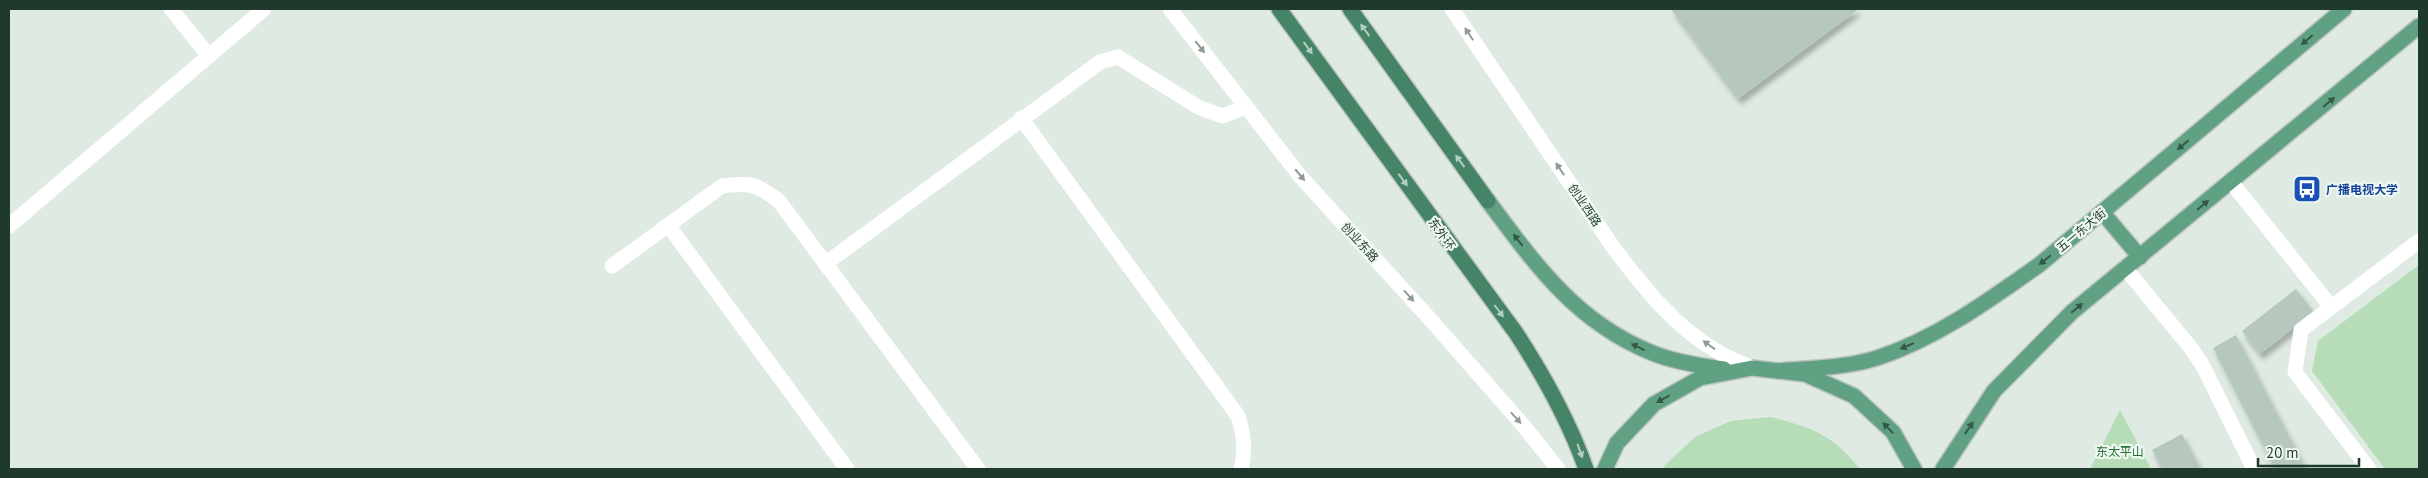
<svg xmlns="http://www.w3.org/2000/svg" width="2428" height="478" viewBox="0 0 2428 478" font-family="'PT Sans','Noto Sans SC',sans-serif">
<style>
.green{fill:#b6dcb8}
.building{fill:#b6c8bd;filter:url(#shadow)}
.lines{fill:none;stroke-linecap:round;stroke-linejoin:round}
.primary-casing{stroke:#bcc4c0;stroke-width:18}
.trunk-casing{stroke:#bcc4c0;stroke-width:18}
.service{stroke:#fff;stroke-width:15}
.minor{stroke:#fff;stroke-width:15}
.tertiary{stroke:#fff;stroke-width:15}
.primary{stroke:#61a183;stroke-width:15}
.trunk{stroke:#468468;stroke-width:15}
.oneway{fill:#b3cfc1}
.oneway2{fill:#8f9c96}
.oneway3{fill:#335947}
.labels{text-anchor:middle;dominant-baseline:central;stroke-width:4.5;stroke-linejoin:round;paint-order:stroke}
.transit-label{font-size:12px;font-weight:bold;fill:#164399;stroke:#eef7f1;text-anchor:start}
.street-label{font-size:12px;fill:#1f3a2d;stroke:#eef7f1}
.park-label{font-size:12px;fill:#287235;stroke:#eef7f1}
</style>
<defs>
<filter id="shadow"><feDropShadow dx="3" dy="5.5" stdDeviation="2.5" flood-color="#0004"/></filter>
</defs>
<rect width="100%" height="100%" fill="#deeae2"/>
<g class="green">
<path d="M2419,265V469H2385L2312,371L2318,341Z"/>
<path d="M2120,410L2151,469H2090Z"/>
<path d="M1770,417C1814,428 1831,434 1860,469H1663L1666,464L1695,437L1731,421Z"/>
</g>
<g class="building">
<path d="M1671,9H1859L1738,99Z"/>
<path d="M2296,289L2314,312L2260,354L2242,331Z"/>
<path d="M2236,335L2306,469H2275L2213,348Z"/>
<path d="M2182,434L2201,469H2162L2152,450Z"/>
</g>
<g class="lines">
<defs>
<g id="primary">
<path d="M1488,201C1535,264 1575,321 1650,352C1673,362 1700,366 1724,369"/>
<path d="M2102,212L2140,257"/>
<path d="M1777,371C1811,368 1848,368 1880,357C1939,337 1989,300 2039,265L2344,9"/>
<path d="M1605,469L1617,443L1654,404L1700,378L1752,368L1805,374L1854,396L1893,432L1914,469"/>
<path d="M1943,469L1994,391L2072,312L2419,26"/>
</g>
<g id="trunk">
<path d="M1279,9L1516,333C1544,376 1569,421 1586,469"/>
<path d="M1350,9L1488,201"/>
</g>
</defs>
<use href="#primary" class="primary-casing"/>
<use href="#trunk" class="trunk-casing"/>
<path class="service" d="M2125,268L2191,348L2203,366L2254,469"/>
<g class="minor">
<path d="M171,9L209,56"/>
<path d="M1021,118L1238,416C1244,434 1246,450 1241,469"/>
<path d="M2231,182L2331,307"/>
<path d="M668,225L847,469"/>
<path d="M825,264L1100,62L1118,57L1198,107L1222,116L1246,107"/>
<path d="M612,266L722,186C749,182 757,184 779,201L978,469"/>
<path d="M2369,469L2295,372L2301,330L2419,241"/>
</g>
<g class="tertiary">
<path d="M1170,9L1300,176L1429,318L1522,424L1558,469"/>
<path d="M1452,9L1613,247C1643,287 1676,329 1720,353C1730,359 1742,363 1752,368"/>
<path d="M9,226L264,9"/>
</g>
<use href="#primary" class="primary"/>
<use href="#trunk" class="trunk"/>
</g>
<defs><path id="oneway-solid" d="M-6-.8H1V-3.2L6.5 0L1 3.2V.8H-6Z" transform="scale(1.25)"/></defs>
<g class="oneway">
<use href="#oneway-solid" transform="translate(1365 30) rotate(-126)"/>
<use href="#oneway-solid" transform="translate(1308 48) rotate(54)"/>
<use href="#oneway-solid" transform="translate(1460 161) rotate(-126)"/>
<use href="#oneway-solid" transform="translate(1403 180) rotate(54)"/>
<use href="#oneway-solid" transform="translate(1499 311) rotate(53)"/>
<use href="#oneway-solid" transform="translate(1580 451) rotate(70)"/>
</g>
<g class="oneway2">
<use href="#oneway-solid" transform="translate(1469 34) rotate(-124)"/>
<use href="#oneway-solid" transform="translate(1200 47) rotate(52)"/>
<use href="#oneway-solid" transform="translate(1560 169) rotate(-124)"/>
<use href="#oneway-solid" transform="translate(1300 175) rotate(50)"/>
<use href="#oneway-solid" transform="translate(1409 296) rotate(48)"/>
<use href="#oneway-solid" transform="translate(1709 345) rotate(-144)"/>
<use href="#oneway-solid" transform="translate(1516 418) rotate(48)"/>
</g>
<g class="oneway3">
<use href="#oneway-solid" transform="translate(2307 40) rotate(140)"/>
<use href="#oneway-solid" transform="translate(2329 102) rotate(-40)"/>
<use href="#oneway-solid" transform="translate(2183 145) rotate(140)"/>
<use href="#oneway-solid" transform="translate(2203 205) rotate(-40)"/>
<use href="#oneway-solid" transform="translate(1518 240) rotate(-128)"/>
<use href="#oneway-solid" transform="translate(2045 260) rotate(141)"/>
<use href="#oneway-solid" transform="translate(2077 308) rotate(-40)"/>
<use href="#oneway-solid" transform="translate(1907 346) rotate(157)"/>
<use href="#oneway-solid" transform="translate(1638 347) rotate(-154)"/>
<use href="#oneway-solid" transform="translate(1663 399) rotate(151)"/>
<use href="#oneway-solid" transform="translate(1888 428) rotate(-134)"/>
<use href="#oneway-solid" transform="translate(1969 428) rotate(-56)"/>
</g>
<defs>
<symbol id="bus-square" viewBox="-11 -11 22 22"><rect x="-9" y="-9" width="18" height="18" rx="4" fill="#1a4fb4" stroke="#eef7f1"/><path d="M-5-6H5V4H4V6H2V4H-2V6H-4V4H-5ZM-3.5-4V0h7V-4ZM-3.5 1.2v1.5H-2V1.2ZM2 1.2v1.5H3.5V1.2Z" fill="#fff"/></symbol>
</defs>
<g fill-rule="evenodd">
<use href="#bus-square" x="2291" y="173" width="32" height="32"/>
</g>
<g class="labels">
<g class="transit-label">
<text x="2326" y="189">广播电视大学</text>
</g>
<g class="street-label">
<text transform="translate(1585 205) rotate(56)">创业西路</text>
<text transform="translate(2081 230) rotate(-40)">五一东大街</text>
<text transform="translate(1442 234) rotate(54)">东外环</text>
<text transform="translate(1360 242) rotate(48)">创业东路</text>
</g>
<g class="park-label">
<text x="2120" y="451">东太平山</text>
</g>
</g>
<rect width="2428" height="478" fill="none" stroke="#1f3a2d" stroke-width="20"/>
<path d="M2258 458v8h101v-8" fill="none" stroke="#1f3a2d" stroke-width="2.5"/>
<text x="2266" y="458" font-size="15" fill="#1f3a2d" stroke="#eef7f1" stroke-width="4" paint-order="stroke">20 m</text>
</svg>
